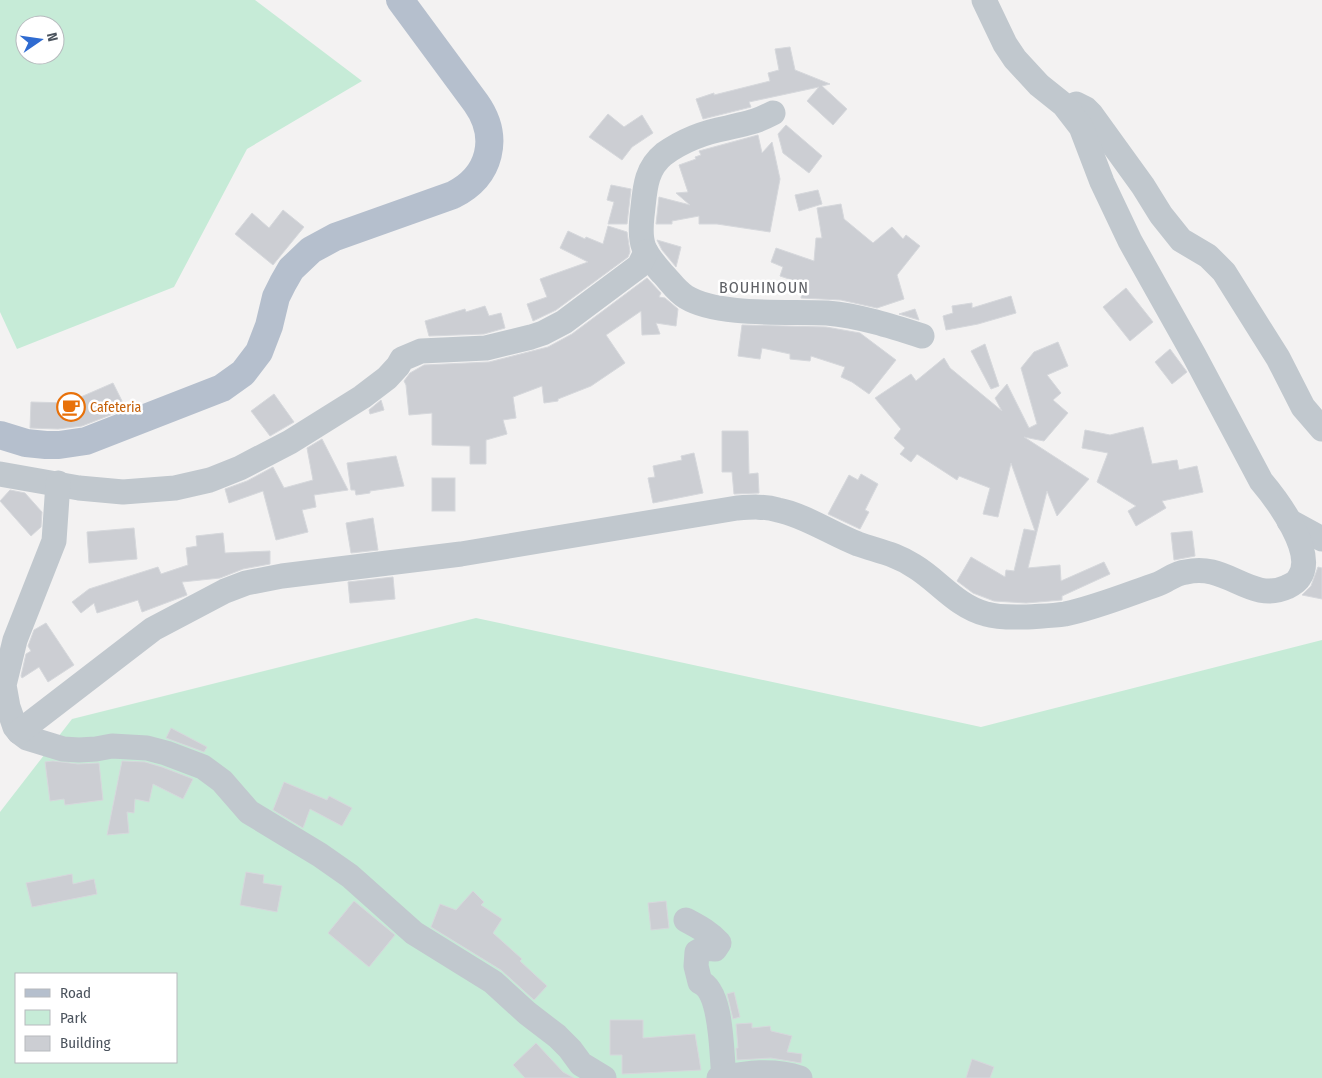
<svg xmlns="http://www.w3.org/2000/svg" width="1322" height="1078" viewBox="0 0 1322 1078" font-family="'Fira Sans Condensed',sans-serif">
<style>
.green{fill:#c6ebd7;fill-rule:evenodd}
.building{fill:#ccced3;stroke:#d6d8dc}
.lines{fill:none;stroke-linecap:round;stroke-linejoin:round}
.minor{stroke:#c1c8ce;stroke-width:25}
.major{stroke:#b5bfcd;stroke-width:28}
.labels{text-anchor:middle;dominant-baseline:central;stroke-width:5;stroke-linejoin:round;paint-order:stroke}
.food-label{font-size:14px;fill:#c56008;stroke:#fff;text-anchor:start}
.quarter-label{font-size:16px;letter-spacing:1px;fill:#5f6166;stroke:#fff}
</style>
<rect width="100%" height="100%" fill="#f3f2f2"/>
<g class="green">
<path d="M0,0H255L362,81L247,149L174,287L17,349L0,312ZM25,25H55V55H25Z"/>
<path d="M476,618L981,727L1322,640V1078H0V812L72,719ZM16,974H176V1062H16Z"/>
</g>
<g class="building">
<path d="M790,47L795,70L830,84L822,86L847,109L833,125L807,101L819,87L749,102L751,107L703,119L696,99L714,93V95L770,81L768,73L779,70L775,49Z"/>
<path d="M608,114L624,127L642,115L653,133L632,147L622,160L589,137Z"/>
<path d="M786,125L822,156L809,173L783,153L778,134Z"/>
<path d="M758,135L762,153L772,142L780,179L770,232L717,224H699V216L672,221V224H656L659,197L690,205L676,193L688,192L679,165L696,159L695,157L701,155L699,151Z"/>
<path d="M611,185L631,189L627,224H608L614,202L607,200Z"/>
<path d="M818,190L822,204L799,211L795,195Z"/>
<path d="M841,204L844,219L873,243L892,227L903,239L906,235L920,246L897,275L904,299L877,308L841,300L801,298L804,284L780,276L783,267L771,262L776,248L814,261L816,238H822L817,208Z"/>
<path d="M283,210L304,227L273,265L235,234L252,213L269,228Z"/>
<path d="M608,226L627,232L630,252L628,257L556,310L533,321L527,304L547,297L540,279L588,262L560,248L568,231L585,239L586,237L603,244Z"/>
<path d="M657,240L681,247L676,267L662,250Z"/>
<path d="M647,278L661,293L659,297L665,298L678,309L676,326L656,323L660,334L642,335L641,311L606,335L625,363L591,386L558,399V401L544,403L542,386L513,397L516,418L503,420L507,434L486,440V464H470V446L432,445V413L409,415L406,385L404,381L410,373L424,365L489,362L548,347L572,334Z"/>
<path d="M1126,288L1153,322L1130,341L1103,307Z"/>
<path d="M1011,296L1016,313L978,324L946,330L943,316L953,313L952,306L972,303V308Z"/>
<path d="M485,306L489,316L501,313L505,328L484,334L429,336L425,321L465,309L466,312Z"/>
<path d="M915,309L919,320L899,314Z"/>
<path d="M742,325L826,327L860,333L896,360L869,394L852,382L841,377L845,367L811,356L810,361L790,359V354L762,348L760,359L738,356Z"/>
<path d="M1058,342L1068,366L1047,375L1061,393L1053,400L1068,413L1044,441L1024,437L1089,479L1057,516L1047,491L1028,568L1060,565L1061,581L1104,562L1110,574L1062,596V600L1026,603L994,601L973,593L957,581L971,557L1005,577L1006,570L1014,571L1024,529L1035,531L1011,463L998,517L983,514L990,488L959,476L957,480L917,454L911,462L900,454L905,448L894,438L901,429L875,398L911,374L916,381L944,358L950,368L1002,411L995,398L1007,384L1029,428L1037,424L1021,368L1034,352Z"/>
<path d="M985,344L999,386L991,389L971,351Z"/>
<path d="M1170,349L1187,372L1172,384L1155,362Z"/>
<path d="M113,383L126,409L82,426L58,429L30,428L31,402L67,403Z"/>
<path d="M274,394L294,422L270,436L251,411Z"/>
<path d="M381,400L384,410L370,414L369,410Z"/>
<path d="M1143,427L1152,464L1177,460L1179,470L1197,466L1203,492L1162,501L1166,508L1136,526L1128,511L1136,506L1097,482L1108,453L1082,448L1085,430L1110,435Z"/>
<path d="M722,431H748L749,474L758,473L759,493L734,494L732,472H722Z"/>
<path d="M322,439L348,490L314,495L316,507L302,510L308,532L276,540L263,491L229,503L225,489L247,481L273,467L284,488L313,480L307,448Z"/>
<path d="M694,453L703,493L653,503L648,478L655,477L653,466L682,460L681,456Z"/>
<path d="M396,456L404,486L370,491V493L356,495L355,490H351L347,463Z"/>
<path d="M861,474L878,484L865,510L869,512L860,529L828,514L849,475L858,480Z"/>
<rect x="432" y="478" width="23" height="33"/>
<path d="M10,490L25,493L42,512L41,527L31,536L0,501Z"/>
<path d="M373,518L378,550L351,553L346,523Z"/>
<path d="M134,528L137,559L89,563L87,532Z"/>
<path d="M1192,531L1195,556L1174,560L1171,533Z"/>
<path d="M223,533L225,553L270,551V564L243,569L220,578L182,582L187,595L142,612L138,600L97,613L94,603L81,613L72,602L89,589L158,567L161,574L188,565L186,548L197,546L196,536Z"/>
<path d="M1318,567L1322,568V599L1302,595L1311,586Z"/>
<path d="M393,577L395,599L350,603L348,582Z"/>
<path d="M46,623L74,665L48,682L39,667L22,678L21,676L26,654L31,651L28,646L34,630Z"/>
<path d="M171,728L207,747L204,752L166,738Z"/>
<path d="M53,761L78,764L99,763L103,800L65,805L64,799L50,801L45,762Z"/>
<path d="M122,761L145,762L162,767L193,779L183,799L153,784L149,802L135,799L134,813L127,812L129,833L107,835Z"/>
<path d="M284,782L327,800L329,796L352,808L342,826L310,809L303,828L273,810Z"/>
<path d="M246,872L264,875L263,883L282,886L277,912L240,905Z"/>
<path d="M72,874L73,884L94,879L97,894L32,907L26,883Z"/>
<path d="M473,891L484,902L481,905L502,919L493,933L522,959L520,961L547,986L534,1000L501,970L431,927L440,904L456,910Z"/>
<path d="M354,901L395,935L369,967L328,933Z"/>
<path d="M666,901L669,928L651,930L648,903Z"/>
<path d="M734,992L740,1017L733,1019L727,994Z"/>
<path d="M610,1020H643V1038L695,1034L701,1070L622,1074V1055H610Z"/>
<path d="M752,1023V1028L770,1026L771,1031L792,1036L787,1052L802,1054L801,1063L771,1058L737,1060L736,1048H738L736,1024Z"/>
<path d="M536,1043L563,1072L574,1078H525L513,1065Z"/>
<path d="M972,1059L994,1067L990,1078H966Z"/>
</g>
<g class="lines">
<g class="minor">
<path d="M1076,104L1086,109L1091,114L1143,186L1161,215L1181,240L1208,256L1224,272L1278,358L1303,407L1322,429"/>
<path d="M773,113C754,123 746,123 727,128C705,132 682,141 664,154C644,170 645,192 642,216C639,245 643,251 662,273C670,281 676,291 686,297C719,317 789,311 827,313C860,316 891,326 922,336"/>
<path d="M0,474L79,488L123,492L175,488L210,480L240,468L290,442L362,397L387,378L398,366L402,359L421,351L486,348L531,337L543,333L564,322L639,266L646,252"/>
<path d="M58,483L54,541L15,640L4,685L8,707L15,727L19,732L27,738L63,749L79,750L96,749L112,746L147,748L166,753L203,767L222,781L249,812L320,855L350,876L414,933L493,982L527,1013L557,1036L570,1049L581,1064L604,1078"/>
<path d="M1289,521L1322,539"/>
<path d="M19,732L153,629L225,591L246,583L282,576L461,554L737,508C751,507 764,506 778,510C804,515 832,534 858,544C878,551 896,554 914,566C939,581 956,606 986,614C999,618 1013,617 1027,617C1040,616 1052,616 1065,614C1095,608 1129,594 1158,584C1168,580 1175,573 1186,572C1195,570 1203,570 1212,572C1238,578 1259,600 1287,587C1291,585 1297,582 1299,578C1317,553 1277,500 1261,481L1194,355L1130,241L1102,182L1081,127L1064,105L1039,85L1015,59L1005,44L984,0"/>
<path d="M686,920C699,927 709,932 719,943L715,949L704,948L697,952L696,966L700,982C723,992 721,1054 724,1077"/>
<path d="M719,1078C747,1073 773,1069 800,1078"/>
</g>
<path class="major" d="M0,435L26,443L46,445H59L86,441L222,388L243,373L259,352L269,326L276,297L283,283L291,269L311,250L335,237L453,195C491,176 500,137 476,103L400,0"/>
</g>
<defs>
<symbol id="cafe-ring" viewBox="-11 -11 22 22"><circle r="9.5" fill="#fff" stroke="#e8710a" stroke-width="1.5"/><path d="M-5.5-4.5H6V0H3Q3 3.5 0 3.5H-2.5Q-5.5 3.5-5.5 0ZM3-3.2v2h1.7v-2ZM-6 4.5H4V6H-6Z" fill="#e8710a"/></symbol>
</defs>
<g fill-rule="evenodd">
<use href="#cafe-ring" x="55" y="391" width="32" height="32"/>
</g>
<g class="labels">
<g class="food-label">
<text x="90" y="407">Cafeteria</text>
</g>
<g class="quarter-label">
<text x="764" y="287">BOUHINOUN</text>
</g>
</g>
<rect x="15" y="973" width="162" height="90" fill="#ffffff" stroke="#b7babe"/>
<rect x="25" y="989" width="25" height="8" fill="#b5bfcd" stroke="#b7babe"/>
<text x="60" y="998" font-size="15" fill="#4b535d">Road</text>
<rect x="25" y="1010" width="25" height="15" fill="#c6ebd7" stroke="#b7babe"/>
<text x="60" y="1023" font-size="15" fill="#4b535d">Park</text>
<rect x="25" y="1036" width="25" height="15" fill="#ccced3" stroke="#b7babe"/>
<text x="60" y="1048" font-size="15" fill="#4b535d">Building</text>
<g transform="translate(40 40) rotate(77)"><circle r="24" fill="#ffffff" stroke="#b7babe"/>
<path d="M0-4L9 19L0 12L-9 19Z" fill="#2f6bd1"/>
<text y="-8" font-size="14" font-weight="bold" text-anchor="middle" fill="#4b535d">N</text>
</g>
</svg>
